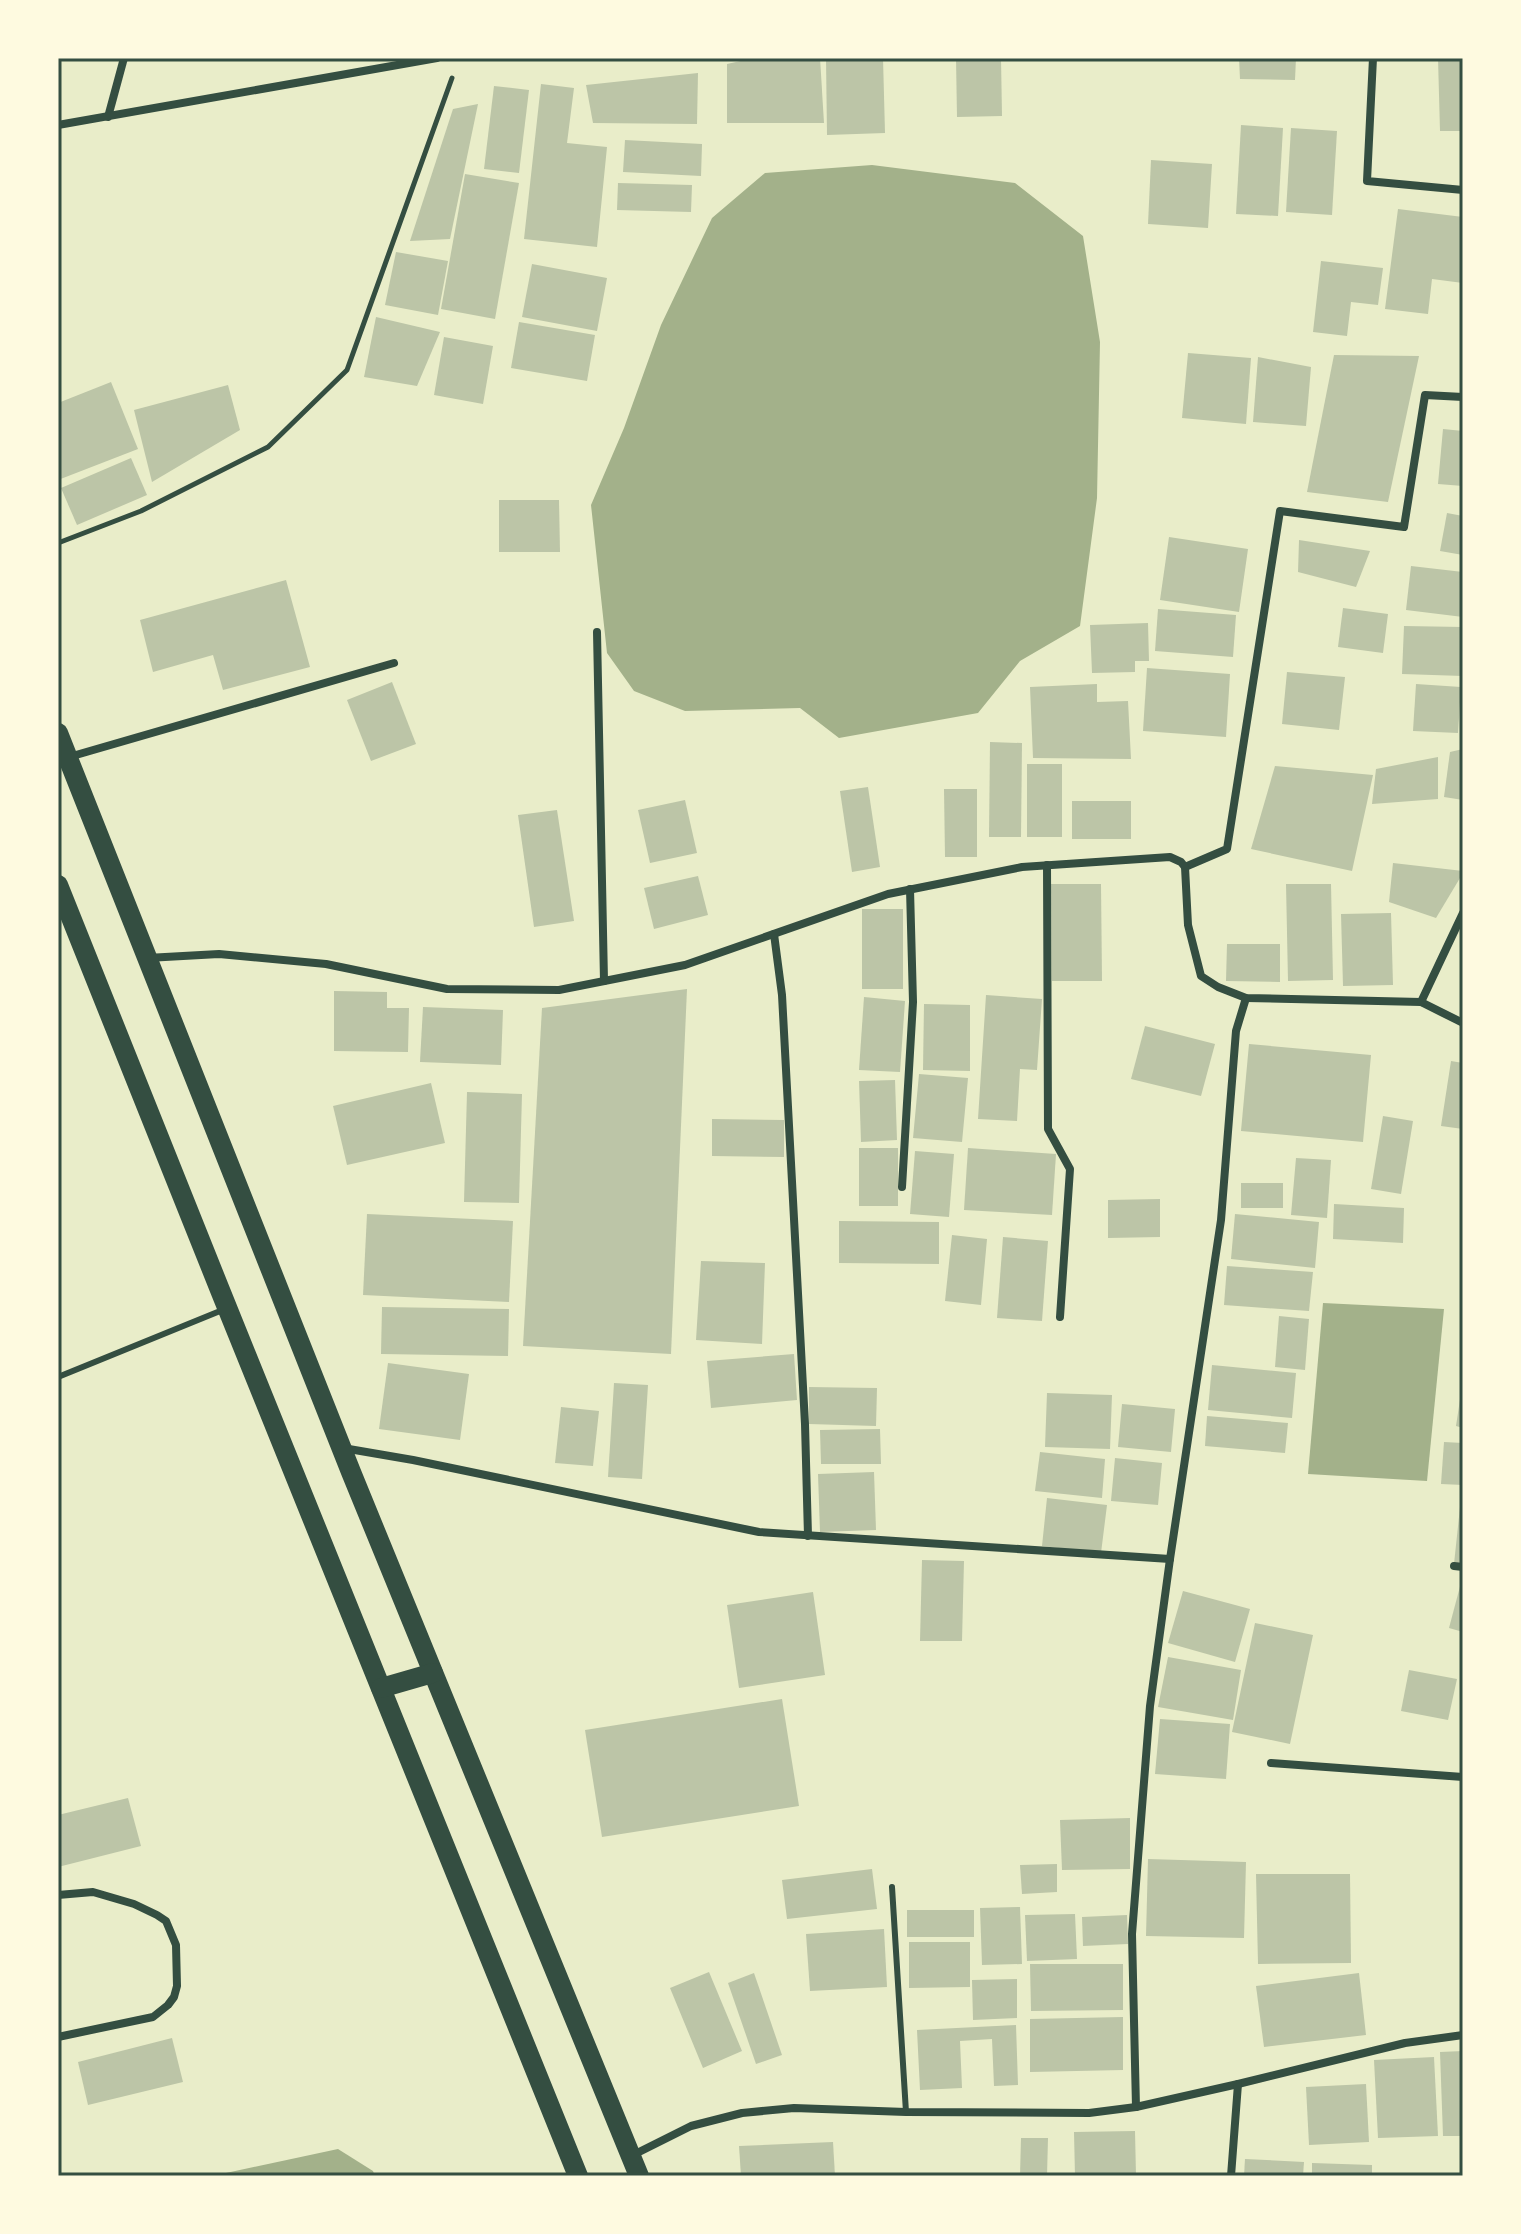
<svg xmlns="http://www.w3.org/2000/svg" width="1521" height="2234" viewBox="0 0 1521 2234" font-family="Lato,sans-serif">
<style>
.water{fill:#a3b18a}
.building{fill:#bcc5a7}
.lines{fill:none;stroke-linecap:round;stroke-linejoin:round}
.path{stroke:#344e41;stroke-width:5}
.service{stroke:#344e41;stroke-width:6}
.minor{stroke:#344e41;stroke-width:8}
.primary{stroke:#344e41;stroke-width:20}
.neatline{fill:none;stroke:#344e41;stroke-width:3}
</style>
<rect width="100%" height="100%" fill="#e9edc9"/>
<g class="water">
<path d="M872,165L1015,183L1083,236L1100,342L1097,498L1080,626L1020,661L978,713L839,738L800,708L685,711L634,691L607,653L591,505L624,428L661,325L712,218L765,173Z"/>
<path d="M1323,1303L1444,1309L1427,1481L1308,1474Z"/>
<path d="M338,2149L373,2171L375,2176H212Z"/>
</g>
<g class="building">
<path d="M754,58H820L824,123H727V64Z"/>
<path d="M826,58H883L885,133L827,135Z"/>
<path d="M956,58H1001L1002,116L957,117Z"/>
<path d="M1239,58H1296L1295,80L1240,79Z"/>
<path d="M1438,58H1463V131H1440Z"/>
<path d="M698,73L697,124L593,123L586,85Z"/>
<path d="M541,84L574,88L567,143L607,147L597,247L524,239Z"/>
<path d="M494,86L529,90L519,173L484,169Z"/>
<path d="M478,104L450,239L410,241L453,109Z"/>
<path d="M1241,125L1283,128L1278,216L1236,214Z"/>
<path d="M1291,128L1337,131L1332,215L1286,212Z"/>
<path d="M625,140L702,144L701,176L623,172Z"/>
<path d="M1151,160L1212,164L1208,228L1148,224Z"/>
<path d="M465,174L519,183L495,319L441,309Z"/>
<path d="M618,183L692,185L691,212L617,210Z"/>
<path d="M1398,209L1463,217V283L1432,279L1428,314L1385,309Z"/>
<path d="M396,252L448,261L438,315L385,305Z"/>
<path d="M1321,261L1383,268L1378,305L1351,302L1347,336L1313,332Z"/>
<path d="M532,264L607,278L597,331L522,317Z"/>
<path d="M376,317L440,332L417,386L364,377Z"/>
<path d="M519,322L595,335L587,381L511,368Z"/>
<path d="M444,337L493,346L483,404L434,395Z"/>
<path d="M1188,353L1251,358L1246,424L1182,418Z"/>
<path d="M1334,355L1419,356L1388,502L1307,492Z"/>
<path d="M1258,357L1311,367L1306,426L1253,422Z"/>
<path d="M111,382L138,449L58,480V403Z"/>
<path d="M228,385L240,430L152,482L134,410Z"/>
<path d="M1443,429L1463,431V486L1438,484Z"/>
<path d="M131,458L147,495L77,525L61,488Z"/>
<path d="M499,500H559L560,552H499Z"/>
<path d="M1447,513L1463,516V555L1440,551Z"/>
<path d="M1169,537L1248,549L1239,612L1160,600Z"/>
<path d="M1299,540L1370,551L1356,587L1298,572Z"/>
<path d="M1411,566L1463,572V617L1406,610Z"/>
<path d="M286,580L310,667L223,690L213,655L153,672L140,620Z"/>
<path d="M1343,608L1388,614L1383,653L1338,647Z"/>
<path d="M1158,609L1236,615L1233,657L1155,651Z"/>
<path d="M1148,623L1149,661H1135V672L1092,673L1090,625Z"/>
<path d="M1404,626L1463,627V676L1402,674Z"/>
<path d="M1147,668L1230,674L1226,737L1143,731Z"/>
<path d="M1287,672L1345,677L1339,730L1282,724Z"/>
<path d="M392,682L416,744L371,761L347,700Z"/>
<path d="M1097,684V702L1128,701L1131,759L1033,758L1030,687Z"/>
<path d="M1416,684L1461,687L1458,733L1413,731Z"/>
<path d="M990,742L1022,743L1021,837H989Z"/>
<path d="M1463,749V800L1444,797L1450,752Z"/>
<path d="M1438,757V799L1372,804L1376,769Z"/>
<rect x="1027" y="764" width="35" height="73"/>
<path d="M1275,766L1373,775L1352,871L1251,849Z"/>
<path d="M868,787L880,867L852,872L840,791Z"/>
<path d="M944,789H977V857H945Z"/>
<path d="M685,800L697,853L650,863L638,810Z"/>
<rect x="1072" y="801" width="59" height="38"/>
<path d="M557,810L574,921L534,927L518,815Z"/>
<path d="M1393,863L1463,871V873L1436,918L1389,902Z"/>
<path d="M698,876L708,915L654,929L644,888Z"/>
<path d="M1051,884H1101L1102,981H1052Z"/>
<path d="M1286,884H1331L1333,980L1288,981Z"/>
<rect x="862" y="909" width="41" height="80"/>
<path d="M1391,913L1393,985L1343,986L1341,914Z"/>
<path d="M1227,944H1280V982L1226,981Z"/>
<path d="M687,989L671,1354L523,1346L542,1008Z"/>
<path d="M334,991L387,992V1008H409L408,1052L334,1051Z"/>
<path d="M986,995L1042,999L1037,1070L1020,1069L1017,1121L978,1119Z"/>
<path d="M864,997L905,1001L900,1072L859,1070Z"/>
<path d="M924,1004L970,1005V1071L923,1070Z"/>
<path d="M423,1007L503,1010L501,1065L420,1062Z"/>
<path d="M1145,1026L1215,1044L1201,1096L1131,1079Z"/>
<path d="M1249,1044L1371,1055L1363,1142L1241,1131Z"/>
<path d="M1451,1061L1463,1063V1129L1441,1126Z"/>
<path d="M919,1074L968,1078L962,1142L913,1138Z"/>
<path d="M895,1080L897,1140L861,1142L859,1081Z"/>
<path d="M431,1083L445,1143L347,1165L333,1106Z"/>
<path d="M467,1092L522,1094L519,1203L464,1202Z"/>
<path d="M1383,1116L1413,1121L1401,1194L1371,1189Z"/>
<path d="M712,1119L784,1120V1157L712,1156Z"/>
<rect x="859" y="1148" width="39" height="58"/>
<path d="M968,1148L1056,1154L1052,1215L964,1210Z"/>
<path d="M915,1151L954,1154L949,1217L910,1214Z"/>
<path d="M1296,1158L1331,1160L1327,1218L1291,1215Z"/>
<rect x="1241" y="1183" width="42" height="25"/>
<path d="M1160,1199V1237L1108,1238V1200Z"/>
<path d="M1334,1204L1404,1208L1403,1243L1333,1239Z"/>
<path d="M367,1214L513,1221L509,1302L363,1295Z"/>
<path d="M1235,1214L1319,1222L1315,1268L1231,1259Z"/>
<path d="M839,1221L939,1222V1264L839,1263Z"/>
<path d="M952,1235L987,1239L981,1305L945,1301Z"/>
<path d="M1003,1237L1048,1241L1042,1321L997,1318Z"/>
<path d="M701,1261L765,1263L762,1344L696,1340Z"/>
<path d="M1227,1266L1313,1272L1309,1311L1224,1305Z"/>
<path d="M382,1307L509,1309L508,1356L381,1354Z"/>
<path d="M1279,1316L1309,1319L1305,1370L1275,1367Z"/>
<path d="M794,1354L797,1400L711,1408L707,1361Z"/>
<path d="M388,1363L469,1374L460,1440L379,1429Z"/>
<path d="M1212,1365L1296,1373L1292,1418L1208,1410Z"/>
<path d="M614,1383L648,1385L642,1479L608,1477Z"/>
<path d="M809,1387L877,1388L876,1426L809,1424Z"/>
<path d="M1047,1393L1112,1395L1110,1449L1045,1447Z"/>
<path d="M1461,1393H1463V1428L1456,1426Z"/>
<path d="M1122,1404L1175,1409L1171,1452L1118,1447Z"/>
<path d="M561,1407L599,1411L593,1466L555,1463Z"/>
<path d="M1207,1416L1288,1423L1285,1453L1205,1446Z"/>
<path d="M880,1429L881,1464H821L820,1430Z"/>
<path d="M1444,1442L1463,1443V1485L1441,1484Z"/>
<path d="M1040,1452L1105,1459L1102,1498L1035,1491Z"/>
<path d="M1115,1458L1162,1463L1158,1505L1111,1501Z"/>
<path d="M874,1472L876,1530L820,1532L818,1474Z"/>
<path d="M1047,1498L1107,1505L1101,1553L1042,1546Z"/>
<path d="M1461,1498H1463V1565L1454,1564Z"/>
<path d="M922,1560L964,1561L962,1641H920Z"/>
<path d="M1462,1579H1463V1632L1449,1628Z"/>
<path d="M1183,1591L1250,1609L1235,1662L1168,1643Z"/>
<path d="M813,1592L825,1675L739,1688L727,1605Z"/>
<path d="M1255,1623L1313,1635L1290,1744L1232,1732Z"/>
<path d="M1168,1657L1241,1670L1233,1720L1158,1707Z"/>
<path d="M1409,1670L1457,1679L1448,1720L1401,1711Z"/>
<path d="M782,1699L799,1806L602,1837L585,1730Z"/>
<path d="M1160,1719L1230,1724L1226,1779L1155,1774Z"/>
<path d="M128,1798L141,1846L58,1867V1815Z"/>
<path d="M1130,1818V1869L1062,1870L1060,1820Z"/>
<path d="M1148,1859L1246,1862L1244,1938L1146,1936Z"/>
<path d="M1057,1864V1892L1022,1894L1020,1865Z"/>
<path d="M872,1869L877,1909L787,1919L782,1880Z"/>
<path d="M1256,1874H1350L1351,1963L1258,1964Z"/>
<path d="M1020,1907L1022,1964L982,1965L980,1908Z"/>
<rect x="907" y="1910" width="67" height="27"/>
<path d="M1075,1914L1077,1959L1027,1961L1025,1915Z"/>
<path d="M1127,1915L1128,1944L1083,1946L1082,1917Z"/>
<path d="M884,1929L887,1987L810,1991L806,1934Z"/>
<path d="M909,1942H970V1987L909,1988Z"/>
<path d="M1030,1964H1123V2010L1031,2011Z"/>
<path d="M709,1972L742,2051L703,2068L670,1988Z"/>
<path d="M754,1973L782,2055L756,2064L728,1983Z"/>
<path d="M1359,1973L1366,2035L1264,2047L1256,1986Z"/>
<path d="M1017,1979V2018L973,2020L972,1980Z"/>
<path d="M1123,2017V2070L1030,2072V2019Z"/>
<path d="M1016,2025L1018,2085L994,2086L992,2039L960,2041L962,2088L920,2090L917,2030Z"/>
<path d="M172,2038L183,2082L88,2105L78,2062Z"/>
<path d="M1463,2051V2136H1443L1440,2052Z"/>
<path d="M1434,2057L1438,2136L1378,2138L1374,2060Z"/>
<path d="M1366,2084L1369,2142L1309,2145L1306,2087Z"/>
<path d="M1135,2131L1136,2176H1075L1074,2132Z"/>
<path d="M1021,2138H1048L1047,2176H1020Z"/>
<path d="M833,2142L835,2176H741L739,2146Z"/>
<path d="M1245,2159L1304,2162L1303,2176H1244Z"/>
<path d="M1312,2163L1372,2165V2176H1312Z"/>
</g>
<g class="lines">
<path class="path" d="M58,543L141,511L268,447L347,370L452,78"/>
<g class="service">
<path d="M58,1377L225,1309"/>
<path d="M892,1887L906,2112"/>
</g>
<g class="minor">
<path d="M1373,58L1367,181L1463,190"/>
<path d="M108,117L124,58"/>
<path d="M58,125L437,58"/>
<path d="M597,632L604,981"/>
<path d="M69,757L394,663"/>
<path d="M1047,865L1048,1129L1070,1169L1060,1317"/>
<path d="M1185,867L1227,849L1280,511L1404,527L1425,395L1463,397"/>
<path d="M774,934L782,995L805,1424L808,1536"/>
<path d="M147,958L219,954L326,964L447,989L559,990L685,965L888,894L1022,867L1170,857L1181,862L1185,867L1188,925L1201,976L1218,987L1246,998L1421,1002L1463,1023"/>
<path d="M1421,1002L1463,913"/>
<path d="M902,1187L913,1002L910,889"/>
<path d="M343,1448L413,1460L759,1532L1170,1559"/>
<path d="M1454,1566L1463,1567"/>
<path d="M1271,1763L1463,1777"/>
<path d="M58,1895L93,1892L134,1904L157,1915L166,1921L176,1945L177,1986L174,1997L168,2005L153,2017L58,2037"/>
<path d="M1136,2107L1132,1934L1150,1706L1170,1559L1221,1220L1236,1031L1246,998"/>
<path d="M631,2156L691,2126L742,2113L794,2108L906,2112L1089,2113L1136,2107L1238,2084L1405,2043L1463,2035"/>
<path d="M1231,2176L1238,2084"/>
</g>
<g class="primary">
<path d="M58,733L351,1472L639,2176"/>
<path d="M58,885L220,1290L578,2176"/>
<path d="M381,1688L433,1673"/>
</g>
</g>
<rect width="1521" height="2234" fill="none" stroke="#fefae0" stroke-width="120"/>
<rect x="60" y="60" width="1401" height="2114" class="neatline"/>
</svg>
